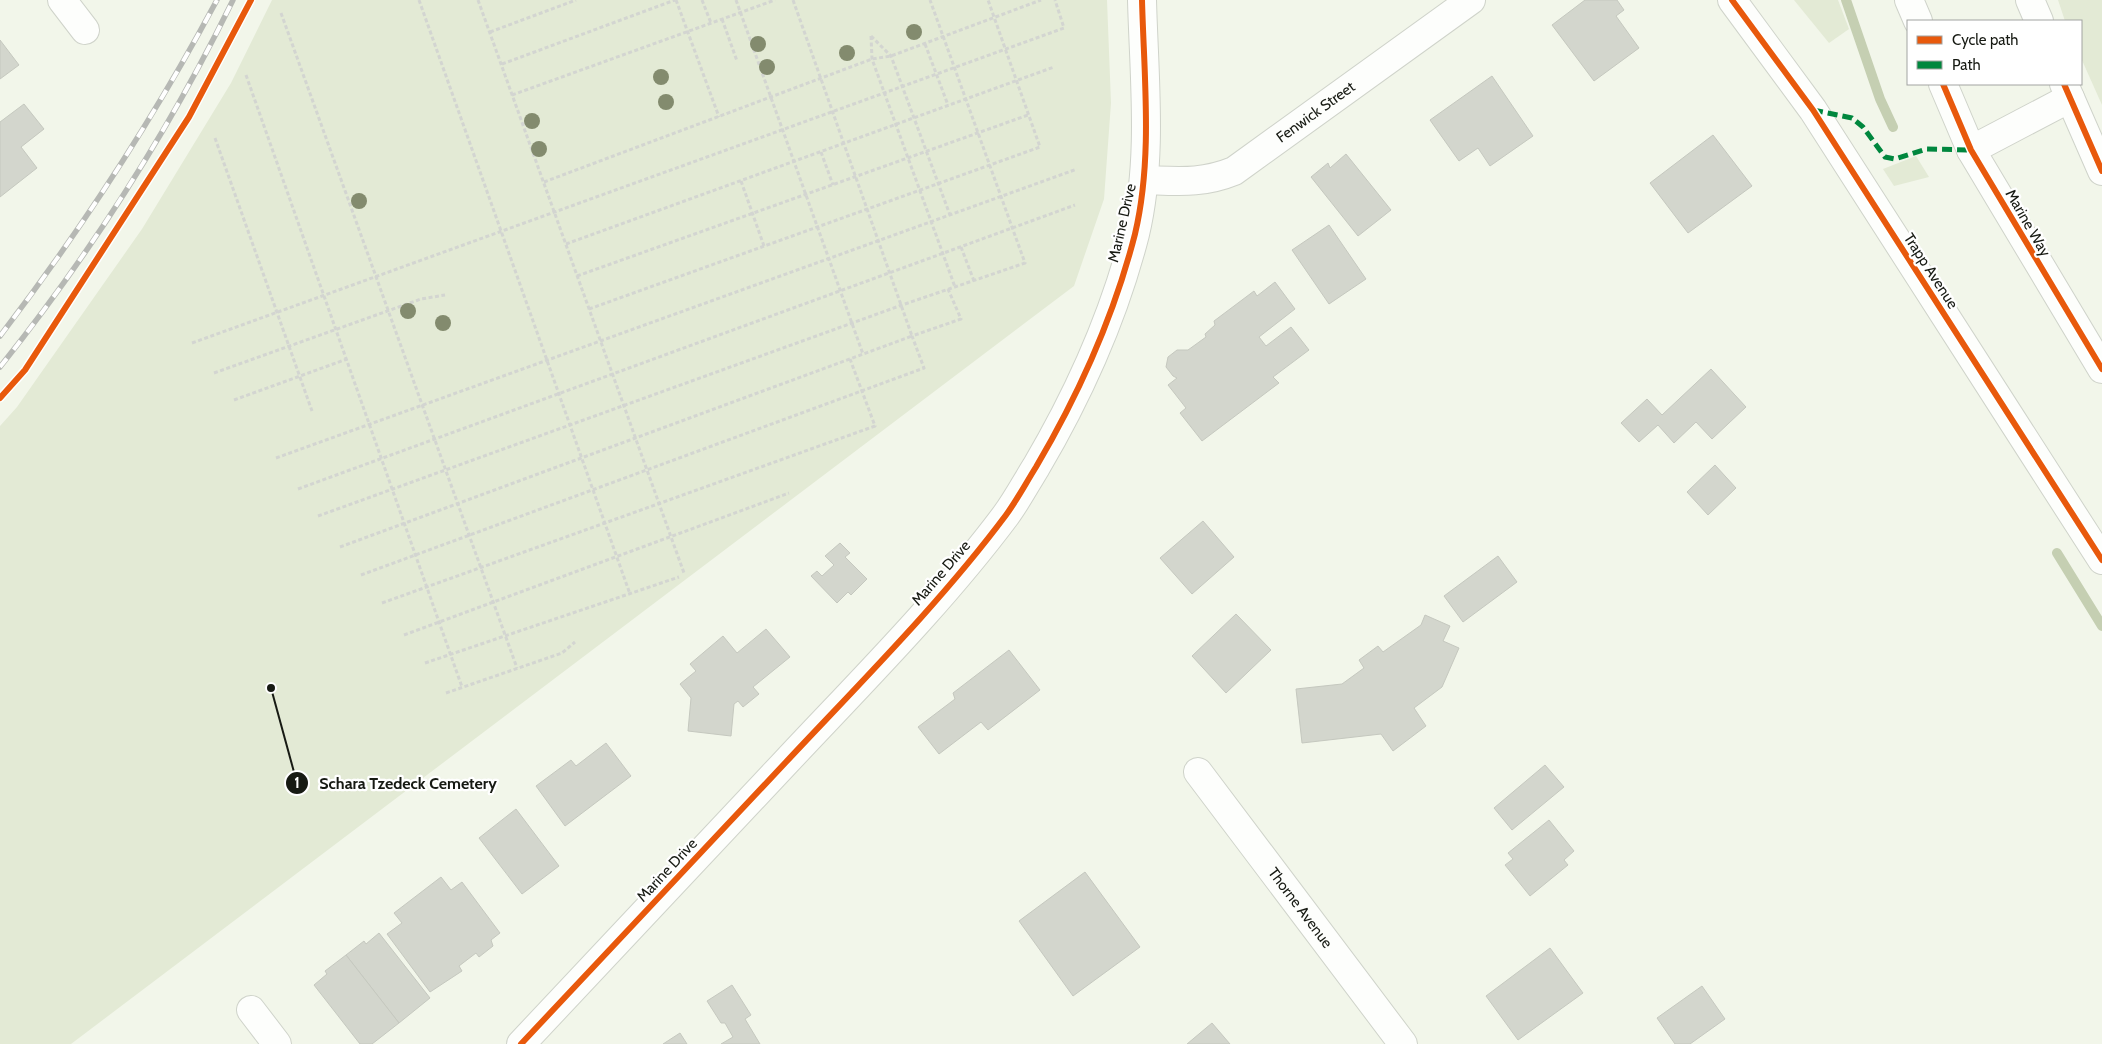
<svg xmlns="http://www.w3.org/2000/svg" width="2102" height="1044" viewBox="0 0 2102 1044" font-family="Cabin,sans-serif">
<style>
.green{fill:#e3ead5}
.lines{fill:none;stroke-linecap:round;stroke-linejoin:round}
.stream{stroke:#c5cfb2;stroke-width:10}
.building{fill:#d3d6cd;stroke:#c5c8bf}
.minor-casing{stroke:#cfd3ca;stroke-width:30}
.major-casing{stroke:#cfd3ca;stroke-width:30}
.path{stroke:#d3d5d1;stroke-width:3;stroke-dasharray:4 2.5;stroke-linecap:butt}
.minor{stroke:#fdfefc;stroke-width:28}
.major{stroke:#fdfefc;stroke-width:28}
.rail-casing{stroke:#b6b8b4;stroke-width:5.5}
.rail{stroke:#fff;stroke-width:4;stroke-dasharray:11;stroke-linecap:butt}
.quiet{stroke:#00873e;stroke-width:5;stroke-dasharray:10 5;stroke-linecap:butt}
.cycleway-casing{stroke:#fff;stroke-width:9}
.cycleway{stroke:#e8590c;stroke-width:6}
.tree{fill:#838b6e}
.labels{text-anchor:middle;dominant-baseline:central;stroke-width:4.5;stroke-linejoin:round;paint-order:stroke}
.street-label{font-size:15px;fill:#171a13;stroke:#fff}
.leader{fill:none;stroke:#171a13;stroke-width:2}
.callout-dot{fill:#171a13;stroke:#fff;stroke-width:2}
.mark-label{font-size:15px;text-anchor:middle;font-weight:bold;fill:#fff}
.callout-label{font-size:16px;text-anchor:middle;font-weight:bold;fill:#171a13;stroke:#fff;stroke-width:4.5;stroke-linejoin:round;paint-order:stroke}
</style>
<rect width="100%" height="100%" fill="#f2f6ea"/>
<g class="green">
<path d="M272,0H1107L1111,103L1104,199L1074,286L71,1044H0V426L17,407L142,229L231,83Z"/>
<path d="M1794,0H1838L1849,29L1829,43Z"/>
<path d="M2058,0H2102V105L2081,58V21H2065Z"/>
<path d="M1916,156L1929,177L1894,186L1883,169Z"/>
</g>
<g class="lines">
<g class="stream">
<path d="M1846,0L1880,99L1893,127"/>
<path d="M2057,553L2102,626"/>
</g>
</g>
<g class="building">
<path d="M1585,0H1617L1624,10L1616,16L1639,48L1594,81L1552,25Z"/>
<path d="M0,40L19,65L0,79Z"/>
<path d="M1492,76L1533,136L1490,166L1478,148L1459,161L1430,120Z"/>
<path d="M24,104L44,129L21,147L37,168L0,197V122Z"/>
<path d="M1713,135L1752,186L1688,233L1650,183Z"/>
<path d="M1346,154L1391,210L1358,236L1311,177L1328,163L1330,168Z"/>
<path d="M1329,225L1366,279L1329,304L1292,250Z"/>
<path d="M1275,282L1295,309L1259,337L1266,346L1291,327L1309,350L1273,377L1279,383L1202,441L1180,413L1186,408L1168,385L1177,378L1173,376L1166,367L1168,357L1177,350H1188L1206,337L1205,334L1215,325L1214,321L1254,291L1257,296Z"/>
<path d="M1711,369L1746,407L1712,439L1696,422L1674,443L1658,425L1639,442L1621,423L1647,399L1662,415Z"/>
<path d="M1715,465L1736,488L1708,515L1687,492Z"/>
<path d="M1203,521L1234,557L1192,594L1160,558Z"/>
<path d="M840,543L850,553L845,557L867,579L851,595L848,592L837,603L811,576L817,571L822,576L834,565L825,556Z"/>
<path d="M1498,556L1517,582L1463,622L1444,596Z"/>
<path d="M1236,614L1271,650L1226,693L1192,656Z"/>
<path d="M1425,615L1450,626L1443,641L1459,648L1442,687L1414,708L1426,726L1393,751L1381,734L1302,743L1296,689L1342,684L1364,668L1359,660L1378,646L1383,652L1421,625Z"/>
<path d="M766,629L790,657L753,687L759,694L743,707L738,701L734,704L731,736L688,731L691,698L680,684L696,671L690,664L723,636L737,653Z"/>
<path d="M1009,650L1040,690L988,730L981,722L939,754L918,727L955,699L953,693Z"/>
<path d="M606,743L631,776L565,826L536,786L571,760L576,766Z"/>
<path d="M1545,765L1564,787L1512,830L1494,808Z"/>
<path d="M516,809L559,866L522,894L479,838Z"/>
<path d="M1549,820L1574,851L1564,860L1568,865L1530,896L1505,865L1513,859L1508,853Z"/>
<path d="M1085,872L1140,947L1073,996L1019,921Z"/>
<path d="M441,877L451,890L462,882L500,933L491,940L493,946L479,957L476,953L459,966L462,971L430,992L387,934L402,923L394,913Z"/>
<path d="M379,933L430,998L399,1023L346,955L364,941L366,944Z"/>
<path d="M1550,948L1583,993L1518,1040L1486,996Z"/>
<path d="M346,955L399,1023L372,1044H360L314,985L327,974L325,971Z"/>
<path d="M732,985L751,1015L745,1019L760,1044H721L733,1037L725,1023H721L707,1001Z"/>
<path d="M1702,986L1725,1019L1690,1044H1675L1657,1018Z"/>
<path d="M1212,1023L1230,1044H1187Z"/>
<path d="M680,1033L687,1044H663Z"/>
</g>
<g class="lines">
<defs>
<g id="minor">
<path d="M62,0L85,30"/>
<path d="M1732,0L1813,110L2102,560"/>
<path d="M1971,150L2070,98"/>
<path id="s1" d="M1145,180C1178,181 1202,184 1234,171L1471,0"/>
<path id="s2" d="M1198,772L1403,1044"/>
<path d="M251,1010L277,1044"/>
<path d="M521,1044C609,950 698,856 786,762C860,683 941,602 1006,515C1017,500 1026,483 1036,467C1079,394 1114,316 1135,234C1153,158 1144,77 1142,0"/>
</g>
<g id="major">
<path d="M1909,0L1918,21"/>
<path d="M2030,0L2039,21"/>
<path d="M1943,84L1971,150L2102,369"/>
<path d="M2064,84L2102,171"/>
</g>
</defs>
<use href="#minor" class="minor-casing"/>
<use href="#major" class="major-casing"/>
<g class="path">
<path d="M419,0L630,594"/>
<path d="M478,0L684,573"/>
<path d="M676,0L719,117"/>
<path d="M702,0L711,23"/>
<path d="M736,0L863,354"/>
<path d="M281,13L517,668"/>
<path d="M722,19L737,61"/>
<path d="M490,32L576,0"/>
<path d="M871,36L872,59L955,287"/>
<path d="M871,36L891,56L950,215"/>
<path d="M925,44L948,105"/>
<path d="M502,64L675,0"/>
<path d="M246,75L462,687"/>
<path d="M512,95L775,0"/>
<path d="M215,138L312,411"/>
<path d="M821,152L833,185"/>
<path d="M741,181L764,246"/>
<path d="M544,182L872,59L891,56L1041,0"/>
<path d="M566,244L1054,67"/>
<path d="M961,247L974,281"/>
<path d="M577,276L1028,115"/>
<path d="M589,309L1040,147L988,0"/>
<path d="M192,343L1064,28L1055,0"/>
<path d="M214,373L421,299L445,295"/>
<path d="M234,400L347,359"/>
<path d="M276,458L1077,169"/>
<path d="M298,489L1075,205"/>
<path d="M318,516L902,305L1025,263L930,0"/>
<path d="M340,547L912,336L793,0"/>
<path d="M361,575L924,368L912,336L961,319L948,289"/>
<path d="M382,603L875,426L850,359"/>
<path d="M404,635L789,493"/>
<path d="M425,663L679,577"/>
<path d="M446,693L562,653L575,642"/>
</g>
<use href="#minor" class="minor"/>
<use href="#major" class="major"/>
<defs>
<g id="rail">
<path d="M0,336C81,230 154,118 217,0"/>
<path d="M0,367C90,254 170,129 233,0"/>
</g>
</defs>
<use href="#rail" class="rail-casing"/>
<use href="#rail" class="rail"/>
<path class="quiet" d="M1813,110L1852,118L1863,127L1885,157L1895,159L1927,149L1971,150"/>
<defs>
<g id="cycleway">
<path d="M1732,0L1813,110L2102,560"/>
<path d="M1943,84L1971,150L2102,369"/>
<path d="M2064,84L2102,171"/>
<path d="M0,398L25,370L189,117L251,0"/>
<path d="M521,1044C609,950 698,856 786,762C860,683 941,602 1006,515C1017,500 1026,483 1036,467C1079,394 1114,316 1135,234C1153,158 1144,77 1142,0"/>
</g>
</defs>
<use href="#cycleway" class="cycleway-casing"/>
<use href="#cycleway" class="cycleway"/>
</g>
<g class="tree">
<circle cx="914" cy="32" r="8"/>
<circle cx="758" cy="44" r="8"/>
<circle cx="847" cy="53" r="8"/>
<circle cx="767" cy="67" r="8"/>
<circle cx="661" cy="77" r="8"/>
<circle cx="666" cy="102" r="8"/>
<circle cx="532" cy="121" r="8"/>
<circle cx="539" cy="149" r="8"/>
<circle cx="359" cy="201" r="8"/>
<circle cx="408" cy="311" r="8"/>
<circle cx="443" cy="323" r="8"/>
</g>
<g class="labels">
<g class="street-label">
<text stroke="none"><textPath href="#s1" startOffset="191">Fenwick Street</textPath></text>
<text transform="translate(1122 223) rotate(-77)">Marine Drive</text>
<text transform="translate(2028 223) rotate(60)">Marine Way</text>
<text transform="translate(1931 271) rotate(57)">Trapp Avenue</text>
<text transform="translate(941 573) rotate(-49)">Marine Drive</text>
<text transform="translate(667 870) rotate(-47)">Marine Drive</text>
<text stroke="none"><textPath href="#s2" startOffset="170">Thorne Avenue</textPath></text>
</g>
</g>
<path class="leader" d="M271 688L297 783"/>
<g class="callout-dot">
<circle cx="271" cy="688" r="5"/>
<circle cx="297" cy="783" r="12"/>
</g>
<g class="mark-label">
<text x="297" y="788">1</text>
</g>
<g class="callout-label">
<text x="408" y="789">Schara Tzedeck Cemetery</text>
</g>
<rect x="1907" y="20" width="175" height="65" fill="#ffffff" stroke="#a2a3a1"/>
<rect x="1917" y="36" width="25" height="8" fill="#e8590c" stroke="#a2a3a1"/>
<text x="1952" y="45" font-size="15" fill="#171a13">Cycle path</text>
<rect x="1917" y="61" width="25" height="8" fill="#00873e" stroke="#a2a3a1"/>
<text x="1952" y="70" font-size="15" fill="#171a13">Path</text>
</svg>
